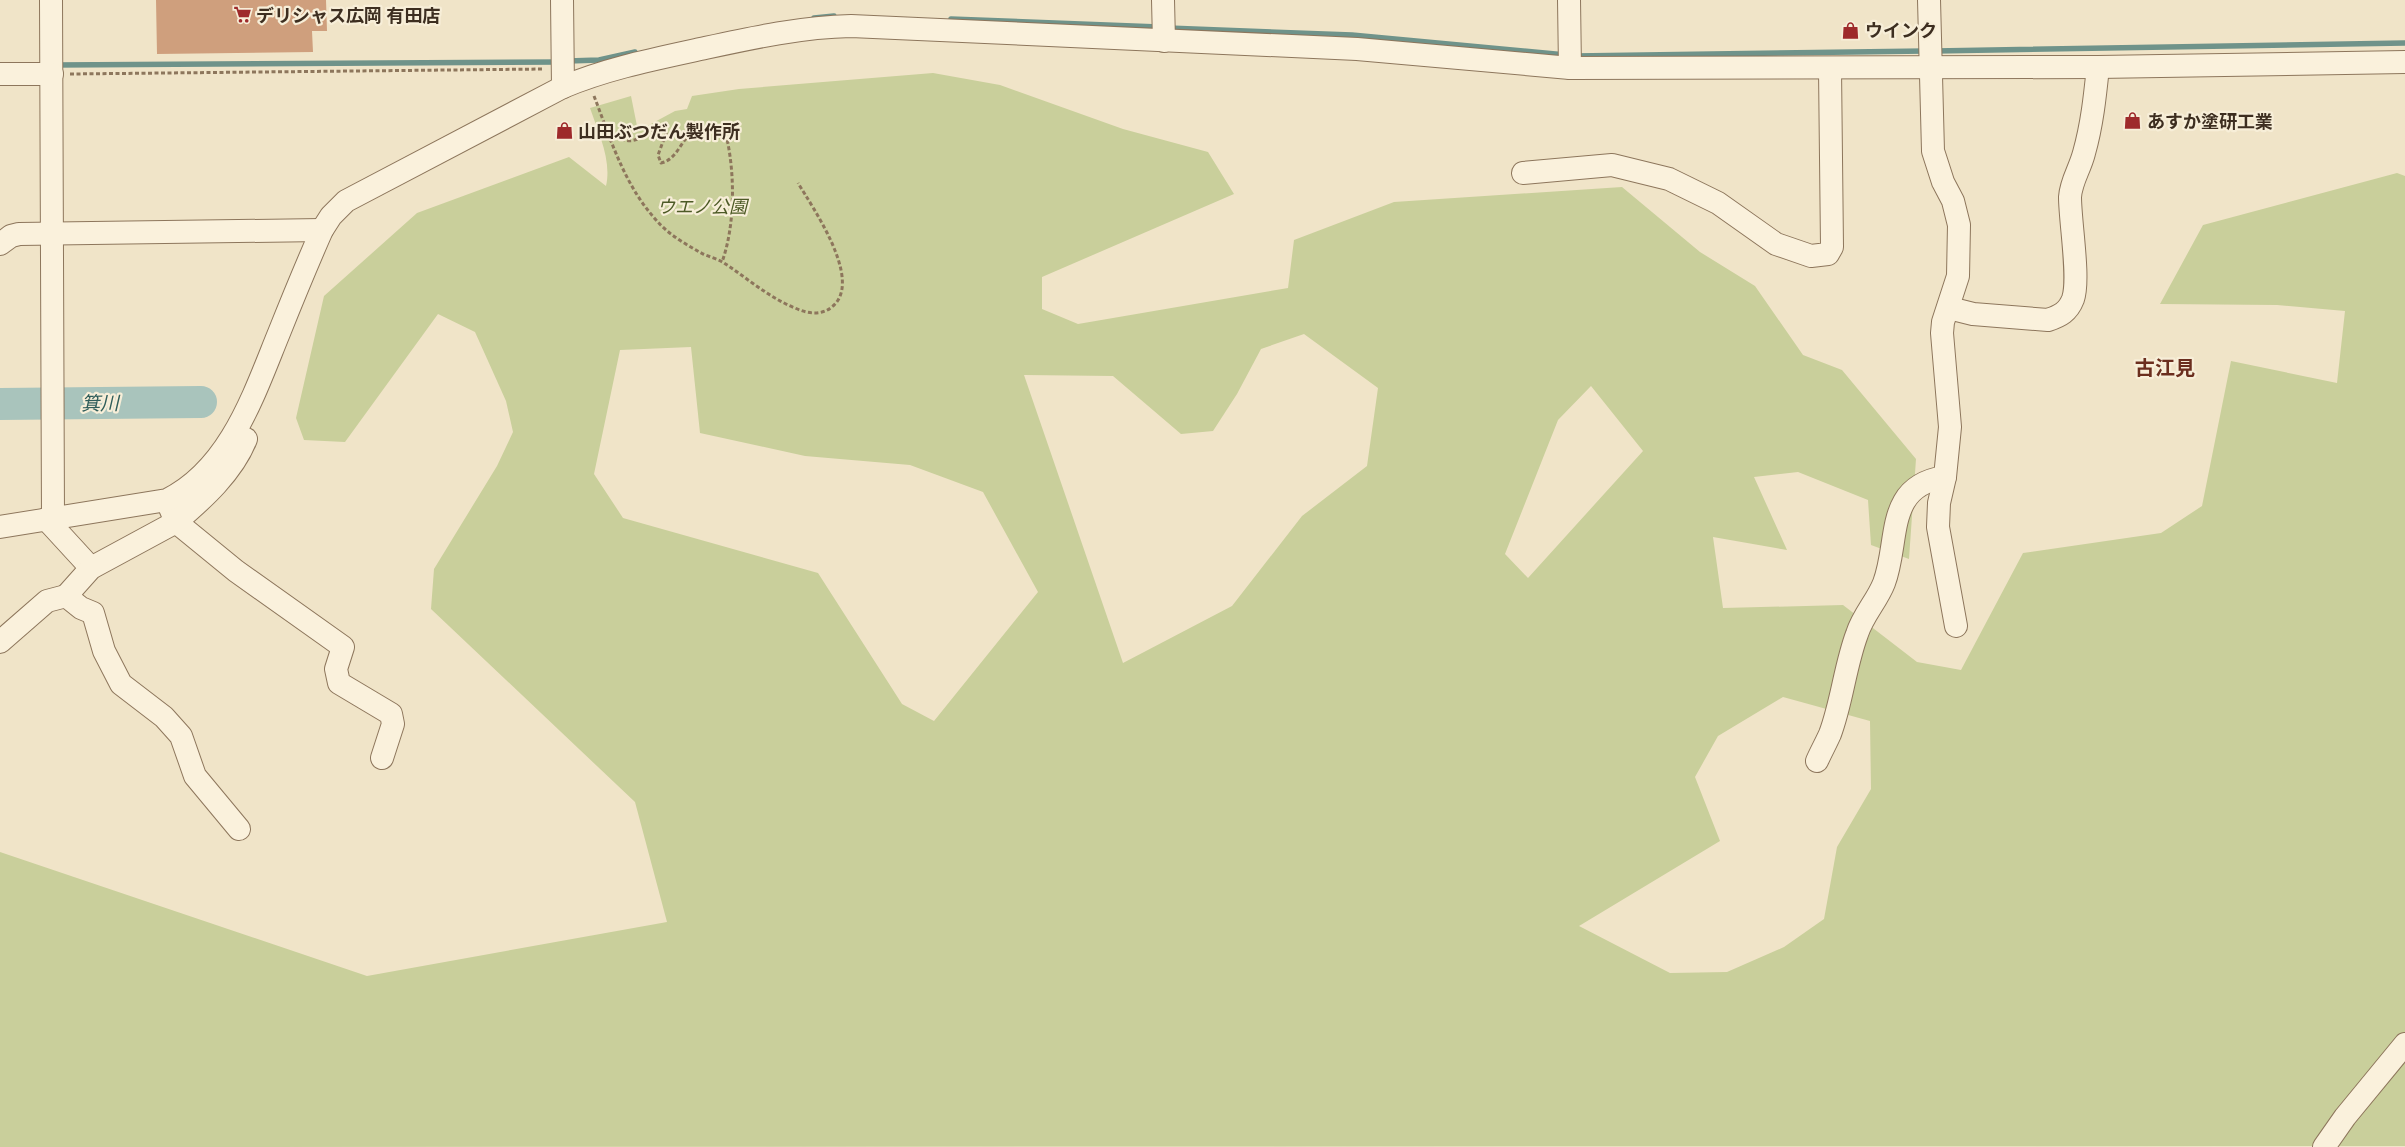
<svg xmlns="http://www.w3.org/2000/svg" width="2405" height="1147" viewBox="0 0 2405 1147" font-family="'IBM Plex Serif','Noto Sans JP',serif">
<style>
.green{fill:#c9cf9b;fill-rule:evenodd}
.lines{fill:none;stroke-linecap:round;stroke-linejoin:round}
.stream{stroke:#6f938a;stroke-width:5.5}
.river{stroke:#a9c4bc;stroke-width:32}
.building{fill:#cf9f7d}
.minor-casing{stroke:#8d765c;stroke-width:24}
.path{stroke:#8d765c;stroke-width:3;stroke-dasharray:4 2.5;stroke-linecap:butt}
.minor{stroke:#faf1dc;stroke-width:22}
.labels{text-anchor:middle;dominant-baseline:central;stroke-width:4.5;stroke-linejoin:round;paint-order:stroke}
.poi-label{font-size:18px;font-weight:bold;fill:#3d2e20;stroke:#f7eed8;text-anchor:start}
.park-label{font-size:18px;font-style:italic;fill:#4d5a26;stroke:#f7eed8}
.water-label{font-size:19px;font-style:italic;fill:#2f5d5a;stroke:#f7eed8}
.quarter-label{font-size:20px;font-weight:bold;fill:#6b2e1e;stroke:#f7eed8}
</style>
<rect width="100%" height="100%" fill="#f0e4c8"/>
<path class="green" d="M933,73L1000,85L1123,129L1208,152L1234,194L1042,277V309L1078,324L1288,288L1294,240L1394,202L1622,187L1700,252L1755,286L1803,355L1842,370L1916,459L1909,559L1871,545L1868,500L1798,472L1754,477L1787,550L1713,537L1723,608L1843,605L1917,662L1961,670L2023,553L2161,533L2202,506L2231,361L2337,383L2345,311L2277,305L2160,304L2203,225L2397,173L2405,176V1146L0,1147V852L367,976L667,922L635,802L431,609L434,569L497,466L513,432L506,401L475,332L438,314L345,442L304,440L296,418L324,296L417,213L569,157L606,186C612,160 598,132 590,108L631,96L638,131L675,111L687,109L692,96L739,89ZM1304,334L1378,388L1367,466L1302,516L1232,606L1123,663L1024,375L1113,376L1181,434L1213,431L1237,394L1261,349ZM691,347L700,433L805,456L910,465L983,492L1038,592L934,721L902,704L818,573L623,518L594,474L620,350ZM1591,386L1643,451L1528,578L1505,554L1558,420ZM1783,697L1870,721L1871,789L1837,847L1824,919L1784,947L1727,972L1670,973L1579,926L1720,841L1695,777L1718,736Z"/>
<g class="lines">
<g class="stream">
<path d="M814,18L834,16"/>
<path d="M951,19L1159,27"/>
<path d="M1168,28L1352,35L1566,55"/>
<path d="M1935,51L2405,43"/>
<path d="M1575,56L1925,51"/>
<path d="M568,61L599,60L635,52"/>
<path d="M55,65L559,62"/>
</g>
<path class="river" d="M0,404L201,402"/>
</g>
<path class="building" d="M156,0H326L327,31H312L313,52L157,54Z"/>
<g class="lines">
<defs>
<g id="minor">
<path d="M51,0L53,517"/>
<path d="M562,0L563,87"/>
<path d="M1163,0L1164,41"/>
<path d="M1569,0L1570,68"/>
<path d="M0,74H52"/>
<path d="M1523,173L1612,165L1669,179L1718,203L1776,244L1811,256L1828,254L1832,247L1830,69"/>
<path d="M0,244L11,236L19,234L322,230"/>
<path d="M1949,308L1973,314L2048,320C2060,316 2068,312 2073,299C2080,279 2070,222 2070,197C2071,181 2080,169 2084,153C2092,125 2095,96 2098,67"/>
<path d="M1945,477L1939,503L1938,527L1956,626"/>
<path d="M170,508L176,522L236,571L343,647L336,669L339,683L391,714L393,724L382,758"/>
<path d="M46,519L91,568"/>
<path d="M0,527L167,500C230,469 254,394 279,333C293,298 307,264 322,230L331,216L346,201L563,87C606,69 650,60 696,50C747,39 799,27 851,26L1357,49L1570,68L2098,67L2405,62"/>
<path d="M0,642L47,601L66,596"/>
<path d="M1817,761C1821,752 1826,743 1830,734C1842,702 1845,666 1857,634C1863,615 1877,601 1884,583C1900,541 1884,486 1945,477L1950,427L1942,333L1943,322L1958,276L1959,225L1953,201L1943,182L1933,151L1929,0"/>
<path d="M239,829L195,776L181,736L164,717L121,684L104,651L93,613L81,608L66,596L91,568L176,522C203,499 233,472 246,439"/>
<path d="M2324,1147L2345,1117L2405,1044"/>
</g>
</defs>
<use href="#minor" class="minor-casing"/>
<g class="path">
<path d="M70,74L544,69"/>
<path d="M594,96C611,140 624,185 657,221C669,235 687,245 703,254C710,257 718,259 724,263C747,278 768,297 795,308C808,314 822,316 833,306C863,280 813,208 798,183"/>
<path d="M607,125C636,165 653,114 667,131L658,155L661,163C687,158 682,107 727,139C735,176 735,226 722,262"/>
</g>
<use href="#minor" class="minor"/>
</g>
<defs>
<symbol id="supermarket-bare" viewBox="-9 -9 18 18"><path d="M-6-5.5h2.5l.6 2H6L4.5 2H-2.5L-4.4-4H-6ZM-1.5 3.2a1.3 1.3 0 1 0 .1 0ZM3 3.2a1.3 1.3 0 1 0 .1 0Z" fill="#9e2a2b" stroke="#f7eed8" stroke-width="2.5" paint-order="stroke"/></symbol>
<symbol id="shop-bare" viewBox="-9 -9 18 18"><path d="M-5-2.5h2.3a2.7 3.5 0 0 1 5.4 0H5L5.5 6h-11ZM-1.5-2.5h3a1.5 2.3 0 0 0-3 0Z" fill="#9e2a2b" stroke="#f7eed8" stroke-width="2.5" paint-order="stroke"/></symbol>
</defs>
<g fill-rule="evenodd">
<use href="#supermarket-bare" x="230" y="2" width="25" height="25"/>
<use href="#shop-bare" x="1838" y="18" width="25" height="25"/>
<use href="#shop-bare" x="2120" y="108" width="25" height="25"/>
<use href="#shop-bare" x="552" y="118" width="25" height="25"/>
</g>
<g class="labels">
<g class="poi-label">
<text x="256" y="15">デリシャス広岡 有田店</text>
<text x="1865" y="30">ウインク</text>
<text x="2147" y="121">あすか塗研工業</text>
<text x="578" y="131">山田ぶつだん製作所</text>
</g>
<g class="park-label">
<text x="702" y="206">ウエノ公園</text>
</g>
<g class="water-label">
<text transform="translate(100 403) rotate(-1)">箕川</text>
</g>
<g class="quarter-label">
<text x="2165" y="367">古江見</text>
</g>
</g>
</svg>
